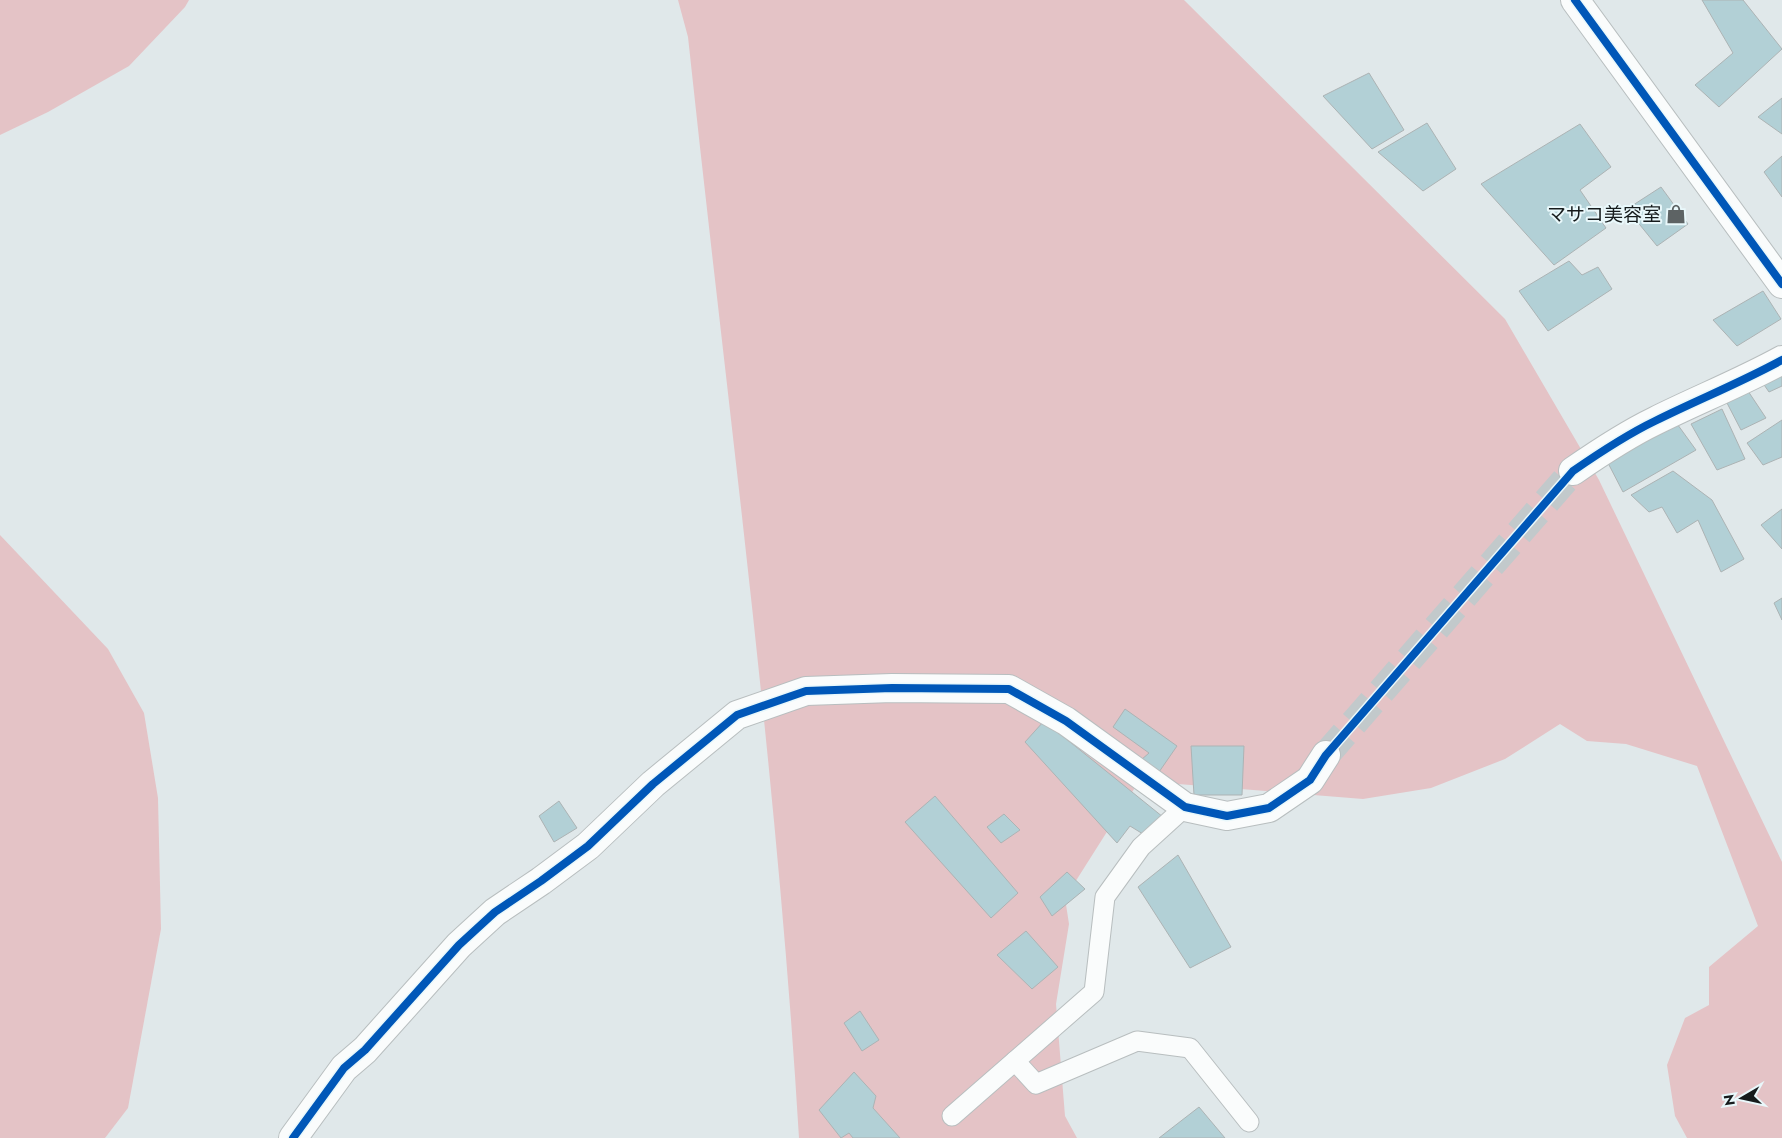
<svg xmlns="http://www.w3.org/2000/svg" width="1782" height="1138" viewBox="0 0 1782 1138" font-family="Jost,'Noto Sans JP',sans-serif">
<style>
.green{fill:#e4c3c6}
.building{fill:#b2d0d6;stroke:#acb3b4}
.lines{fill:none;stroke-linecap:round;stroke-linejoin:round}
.street-tunnel{stroke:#c2c9cb;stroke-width:28;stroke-dasharray:28 14;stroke-linecap:butt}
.lane-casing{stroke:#b8bebf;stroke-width:21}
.street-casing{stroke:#b8bebf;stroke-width:30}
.secondary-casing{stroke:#b8bebf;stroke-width:30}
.lane{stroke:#fafcfc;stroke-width:19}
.street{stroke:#fafcfc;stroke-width:28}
.secondary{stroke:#fafcfc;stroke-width:28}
.cycleway-casing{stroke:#e9f8fb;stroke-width:11}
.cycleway{stroke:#0057b8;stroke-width:8}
.labels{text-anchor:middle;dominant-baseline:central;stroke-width:4;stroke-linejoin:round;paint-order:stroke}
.poi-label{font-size:19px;fill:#161b1c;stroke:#e9f8fb;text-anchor:end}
</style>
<rect width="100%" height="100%" fill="#e0e8ea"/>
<g class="green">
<path d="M0,0H189L185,7L129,66L48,112L0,135Z"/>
<path d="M678,0H1184L1505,319L1599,480L1782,862V1138H1687L1675,1116L1667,1065L1685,1018L1709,1005V967L1758,926L1697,766L1626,744L1587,741L1560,724L1505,759L1431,788L1363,799L1178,784L1136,786L1065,898L1069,924L1056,1004L1065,1116L1077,1138H799C777,770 727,404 688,37Z"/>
<path d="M0,535L108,649L144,713L158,798L161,929L128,1108L105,1138H0Z"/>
</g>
<g class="building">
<path d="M1702,0H1743L1782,49L1719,107L1695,85L1733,53Z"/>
<path d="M1369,73L1404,130L1372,149L1323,96Z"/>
<path d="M1782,98V134L1758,117Z"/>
<path d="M1427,123L1456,169L1423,191L1378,152Z"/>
<path d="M1580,124L1611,167L1580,190L1606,228L1554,265L1481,184Z"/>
<path d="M1782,156V197L1764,172Z"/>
<path d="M1661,187L1688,224L1657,246L1627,209Z"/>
<path d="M1569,261L1582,275L1598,267L1612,289L1548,331L1519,291Z"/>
<path d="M1763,291L1781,319L1737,346L1713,320Z"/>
<path d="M1782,366V386L1769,392L1760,379Z"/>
<path d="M1748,391L1766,418L1741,430L1727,403Z"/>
<path d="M1722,409L1745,459L1717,470L1691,424Z"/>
<path d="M1782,420V457L1763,465L1747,443Z"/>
<path d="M1675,421L1696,450L1623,492L1608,463Z"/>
<path d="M1673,471L1712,500L1744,559L1721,572L1698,520L1677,533L1662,507L1649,512L1631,495Z"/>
<path d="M1782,509V549L1761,525Z"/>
<path d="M1782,598V620L1774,603Z"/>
<path d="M1125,709L1177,746L1159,772L1141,760L1149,753L1113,727Z"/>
<path d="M1044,721L1163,817L1143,834L1130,826L1117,843L1025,742Z"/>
<path d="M1191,746H1244L1242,795H1194Z"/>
<path d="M935,796L1018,893L991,918L905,822Z"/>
<path d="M559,801L577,828L554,842L539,816Z"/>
<path d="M1004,814L1020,830L1001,843L987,827Z"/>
<path d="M1178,855L1231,947L1190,968L1138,887Z"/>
<path d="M1067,872L1085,889L1052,916L1040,897Z"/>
<path d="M1026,931L1058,967L1032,989L997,955Z"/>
<path d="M860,1011L879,1040L862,1051L844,1023Z"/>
<path d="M854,1072L876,1096L873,1108L900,1138H853L849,1133L841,1138L819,1110Z"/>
<path d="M1199,1107L1225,1138H1159Z"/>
</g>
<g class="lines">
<path class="street-tunnel" d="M1326,755L1573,471"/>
<defs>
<g id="lane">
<path d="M1015,1061L1036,1084L1137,1041L1190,1048L1249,1122"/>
<path d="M952,1116L1094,992L1105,897L1141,847L1185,807"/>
</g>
<g id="street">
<path d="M1573,471C1599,453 1626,435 1655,421C1697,400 1740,383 1782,360"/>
<path d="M293,1138L344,1068L365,1050L459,945L495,912L541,881L588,846L653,784L737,715L806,691L892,688L1009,689L1066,721L1185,807L1227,816L1269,808L1310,780L1326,755"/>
</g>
<path id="secondary" d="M1575,0L1782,284"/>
</defs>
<use href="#lane" class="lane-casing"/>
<use href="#street" class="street-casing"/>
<use href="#secondary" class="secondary-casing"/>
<use href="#lane" class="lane"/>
<use href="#street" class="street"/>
<use href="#secondary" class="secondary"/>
<defs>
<g id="cycleway">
<path d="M1575,0L1782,284"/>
<path d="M293,1138L344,1068L365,1050L459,945L495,912L541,881L588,846L653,784L737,715L806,691L892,688L1009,689L1066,721L1185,807L1227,816L1269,808L1310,780L1326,755L1573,471C1599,453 1626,435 1655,421C1697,400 1740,383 1782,360"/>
</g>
</defs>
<use href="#cycleway" class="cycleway-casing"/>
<use href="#cycleway" class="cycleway"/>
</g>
<defs>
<symbol id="shop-bare" viewBox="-9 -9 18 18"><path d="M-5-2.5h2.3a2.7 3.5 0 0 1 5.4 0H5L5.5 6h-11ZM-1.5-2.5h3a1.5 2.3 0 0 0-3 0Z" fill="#5d6364" stroke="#e9f8fb" stroke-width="2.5" paint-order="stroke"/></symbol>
</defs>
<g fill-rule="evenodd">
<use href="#shop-bare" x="1662" y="200" width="28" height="28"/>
</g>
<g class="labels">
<g class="poi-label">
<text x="1661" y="214">マサコ美容室</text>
</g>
</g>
<g transform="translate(1742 1098) rotate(261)" stroke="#e9f8fb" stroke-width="4" paint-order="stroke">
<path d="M0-4L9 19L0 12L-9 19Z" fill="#161b1c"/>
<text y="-8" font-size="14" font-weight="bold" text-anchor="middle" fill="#161b1c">N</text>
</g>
</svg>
